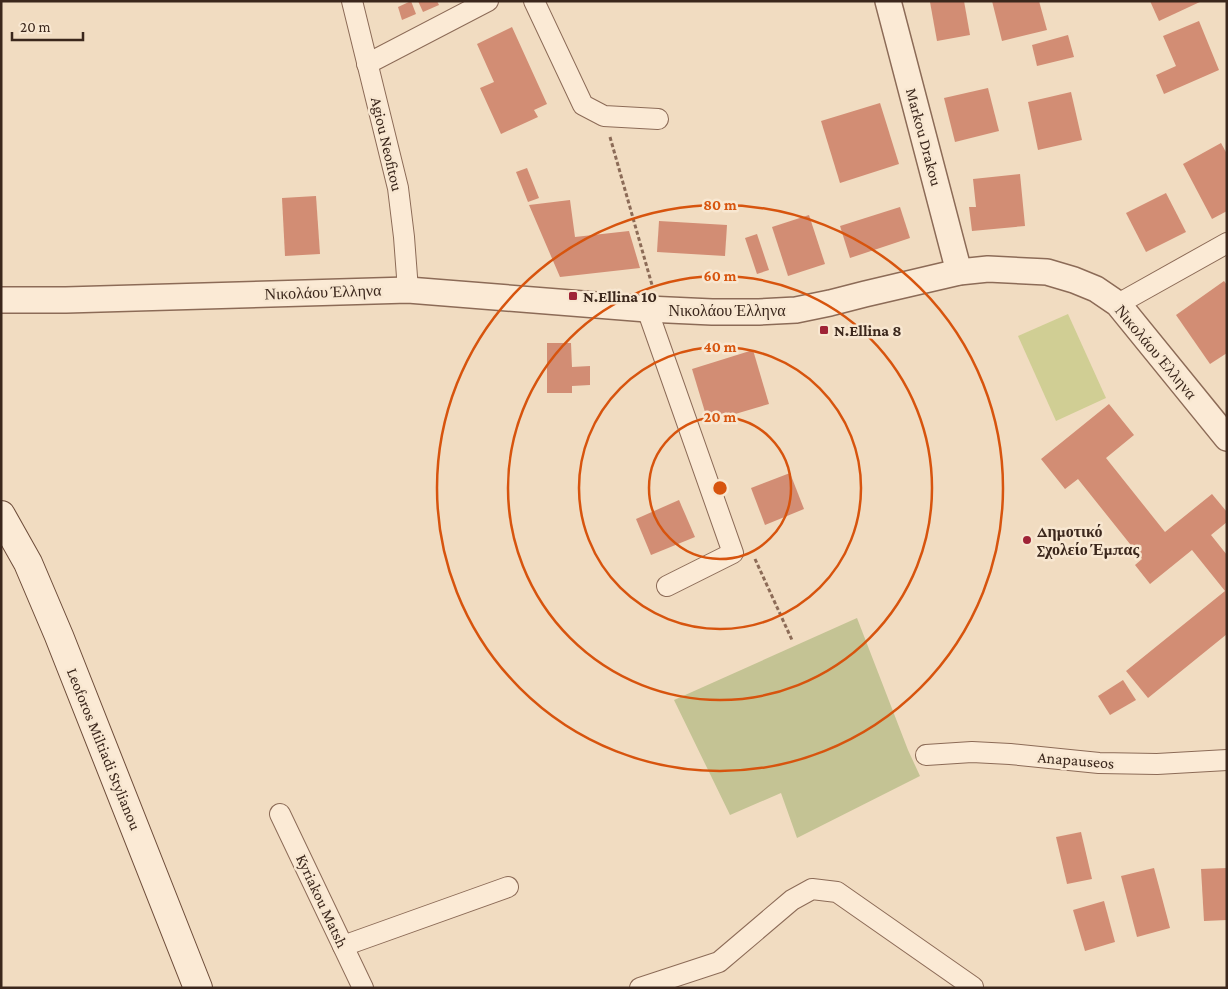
<svg xmlns="http://www.w3.org/2000/svg" width="1228" height="989" viewBox="0 0 1228 989" font-family="'Crimson Pro',serif">
<style>
.green{fill:#d0ce94}
.cemetery{fill:#c4c394}
.building{fill:#d28d74}
.lines{fill:none;stroke-linecap:round;stroke-linejoin:round}
.minor-casing{stroke:#8c6b57;stroke-width:22}
.tertiary-casing{stroke:#8c6b57;stroke-width:28}
.secondary-casing{stroke:#6e4d3a;stroke-width:30}
.path{stroke:#8c6b57;stroke-width:3;stroke-dasharray:4 2.5;stroke-linecap:butt}
.minor{stroke:#fbead5;stroke-width:20}
.tertiary{stroke:#fbead5;stroke-width:25}
.secondary{stroke:#fbead5;stroke-width:28}
.ring{fill:none;stroke:#d7540e;stroke-width:2.5}
.poi-dot{fill:#9f2336;stroke:#f8e7d1;stroke-width:2}
.labels{text-anchor:middle;dominant-baseline:central;stroke-width:5;stroke-linejoin:round;paint-order:stroke}
.street-label{font-size:16px;fill:#3b271c;stroke:#f8e7d1}
.poi-label{font-size:16px;font-weight:bold;fill:#3b271c;stroke:#f8e7d1;text-anchor:start}
.centre{fill:#d7540e;stroke:#f8e7d1;stroke-width:2.5}
.ring-label{font-size:15px;text-anchor:middle;font-weight:bold;fill:#d7540e;stroke:#f8e7d1;stroke-width:5;stroke-linejoin:round;paint-order:stroke}
</style>
<rect width="100%" height="100%" fill="#f1dcc1"/>
<path class="green" d="M1068,314L1106,398L1056,421L1018,336Z"/>
<path class="cemetery" d="M857,618L908,750L920,776L797,838L781,793L730,815L674,700Z"/>
<g class="building">
<path d="M411,1L416,14L402,20L398,7Z"/>
<path d="M418,1H437L439,5L423,12Z"/>
<path d="M934,1H964L970,35L937,41L930,2Z"/>
<path d="M992,1H1039L1047,30L1002,41Z"/>
<path d="M1150,1H1202L1159,21Z"/>
<path d="M1199,21L1219,70L1164,94L1156,75L1176,66L1163,36Z"/>
<path d="M512,27L547,104L534,110L538,117L501,134L480,88L494,82L477,44Z"/>
<path d="M1068,35L1074,57L1037,66L1032,45Z"/>
<path d="M988,88L999,131L955,142L944,98Z"/>
<path d="M1071,92L1082,140L1038,150L1028,102Z"/>
<path d="M880,103L899,164L840,183L821,121Z"/>
<path d="M1221,143L1227,154V211L1212,219L1183,164Z"/>
<path d="M527,168L539,198L528,202L516,172Z"/>
<path d="M1020,174L1025,226L972,231L969,207H976L973,179Z"/>
<path d="M1166,193L1186,232L1146,252L1126,213Z"/>
<path d="M316,196L320,254L285,256L282,198Z"/>
<path d="M570,200L575,237L629,231L640,268L560,277L529,205Z"/>
<path d="M900,207L910,238L850,258L840,226Z"/>
<path d="M809,215L825,264L788,276L772,227Z"/>
<path d="M659,221L727,225L725,256L657,252Z"/>
<path d="M757,234L769,270L757,274L745,238Z"/>
<path d="M1224,281L1227,285V353L1210,364L1176,315Z"/>
<path d="M547,343H571L572,367L590,366V385L572,386V393H547Z"/>
<path d="M753,350L769,404L708,422L692,369Z"/>
<path d="M1109,404L1134,435L1106,458L1165,532L1212,494L1227,512V522L1211,535L1227,555V634L1148,698L1126,671L1225,591L1192,550L1150,584L1135,565L1142,559L1078,479L1065,489L1041,459Z"/>
<path d="M790,473L804,509L765,525L751,488Z"/>
<path d="M679,500L695,537L651,555L636,519Z"/>
<path d="M1123,680L1136,700L1110,715L1098,696Z"/>
<path d="M1081,832L1092,879L1067,884L1056,837Z"/>
<path d="M1154,868L1170,928L1137,937L1121,876Z"/>
<path d="M1227,868V920L1204,921L1201,869Z"/>
<path d="M1104,901L1115,942L1085,951L1073,910Z"/>
</g>
<g class="lines">
<defs>
<g id="minor">
<path d="M352,1L398,188L404,237L408,290"/>
<path d="M534,1L583,105L604,116L658,119"/>
<path d="M367,64L488,1"/>
<path d="M1118,304L1227,243"/>
<path d="M647,309L733,553L667,586"/>
<path d="M926,755L972,752L1010,754L1099,763L1157,764L1227,760"/>
<path d="M280,814L363,988"/>
<path d="M343,946L508,887"/>
<path d="M640,988L719,962L792,900L812,889L837,892L973,987"/>
</g>
<g id="tertiary">
<path d="M888,1L959,272"/>
<path d="M1,300H66L408,290L647,309L712,312H759L796,310L830,303L865,294L959,272L988,269L1047,272L1074,280L1096,289L1118,304L1227,438"/>
</g>
<path id="secondary" d="M1,515L28,563L59,636L198,988"/>
</defs>
<use href="#minor" class="minor-casing"/>
<use href="#tertiary" class="tertiary-casing"/>
<use href="#secondary" class="secondary-casing"/>
<g class="path">
<path d="M610,137L652,285"/>
<path d="M755,559L792,640"/>
</g>
<use href="#minor" class="minor"/>
<use href="#tertiary" class="tertiary"/>
<use href="#secondary" class="secondary"/>
</g>
<g class="ring">
<circle cx="720" cy="488" r="71"/>
<circle cx="720" cy="488" r="141"/>
<circle cx="720" cy="488" r="212"/>
<circle cx="720" cy="488" r="283"/>
</g>
<g class="poi-dot">
<rect x="568" y="291" width="10" height="10" rx="2.5"/>
<rect x="819" y="325" width="10" height="10" rx="2.5"/>
<circle cx="1027" cy="540" r="5"/>
</g>
<g class="labels">
<g class="street-label">
<text transform="translate(924 137) rotate(75)">Markou Drakou</text>
<text transform="translate(387 144) rotate(77)">Agiou Neofitou</text>
<text transform="translate(323 292) rotate(-2)">Νικολάου Έλληνα</text>
<text x="727" y="310">Νικολάου Έλληνα</text>
<text transform="translate(1156 352) rotate(50)">Νικολάου Έλληνα</text>
<text transform="translate(104 749) rotate(68)">Leoforos Miltiadi Stylianou</text>
<text transform="translate(1076 760) rotate(5)">Anapauseos</text>
<text transform="translate(322 901) rotate(65)">Kyriakou Matsh</text>
</g>
<g class="poi-label">
<text x="583" y="296">N.Ellina 10</text>
<text x="834" y="330">N.Ellina 8</text>
<text x="1037" y="531">Δημοτικό<tspan x="1037" dy="18">Σχολείο Έμπας</tspan></text>
</g>
</g>
<circle cx="720" cy="488" r="8" class="centre"/>
<g class="ring-label">
<text x="720" y="210">80 m</text>
<text x="720" y="281">60 m</text>
<text x="720" y="352">40 m</text>
<text x="720" y="422">20 m</text>
</g>
<rect width="1228" height="989" fill="none" stroke="#3b271c" stroke-width="5"/>
<path d="M12 32v8h71v-8" fill="none" stroke="#3b271c" stroke-width="2.5"/>
<text x="20" y="32" font-size="15" fill="#3b271c" stroke="#f8e7d1" stroke-width="4" paint-order="stroke">20 m</text>
</svg>
